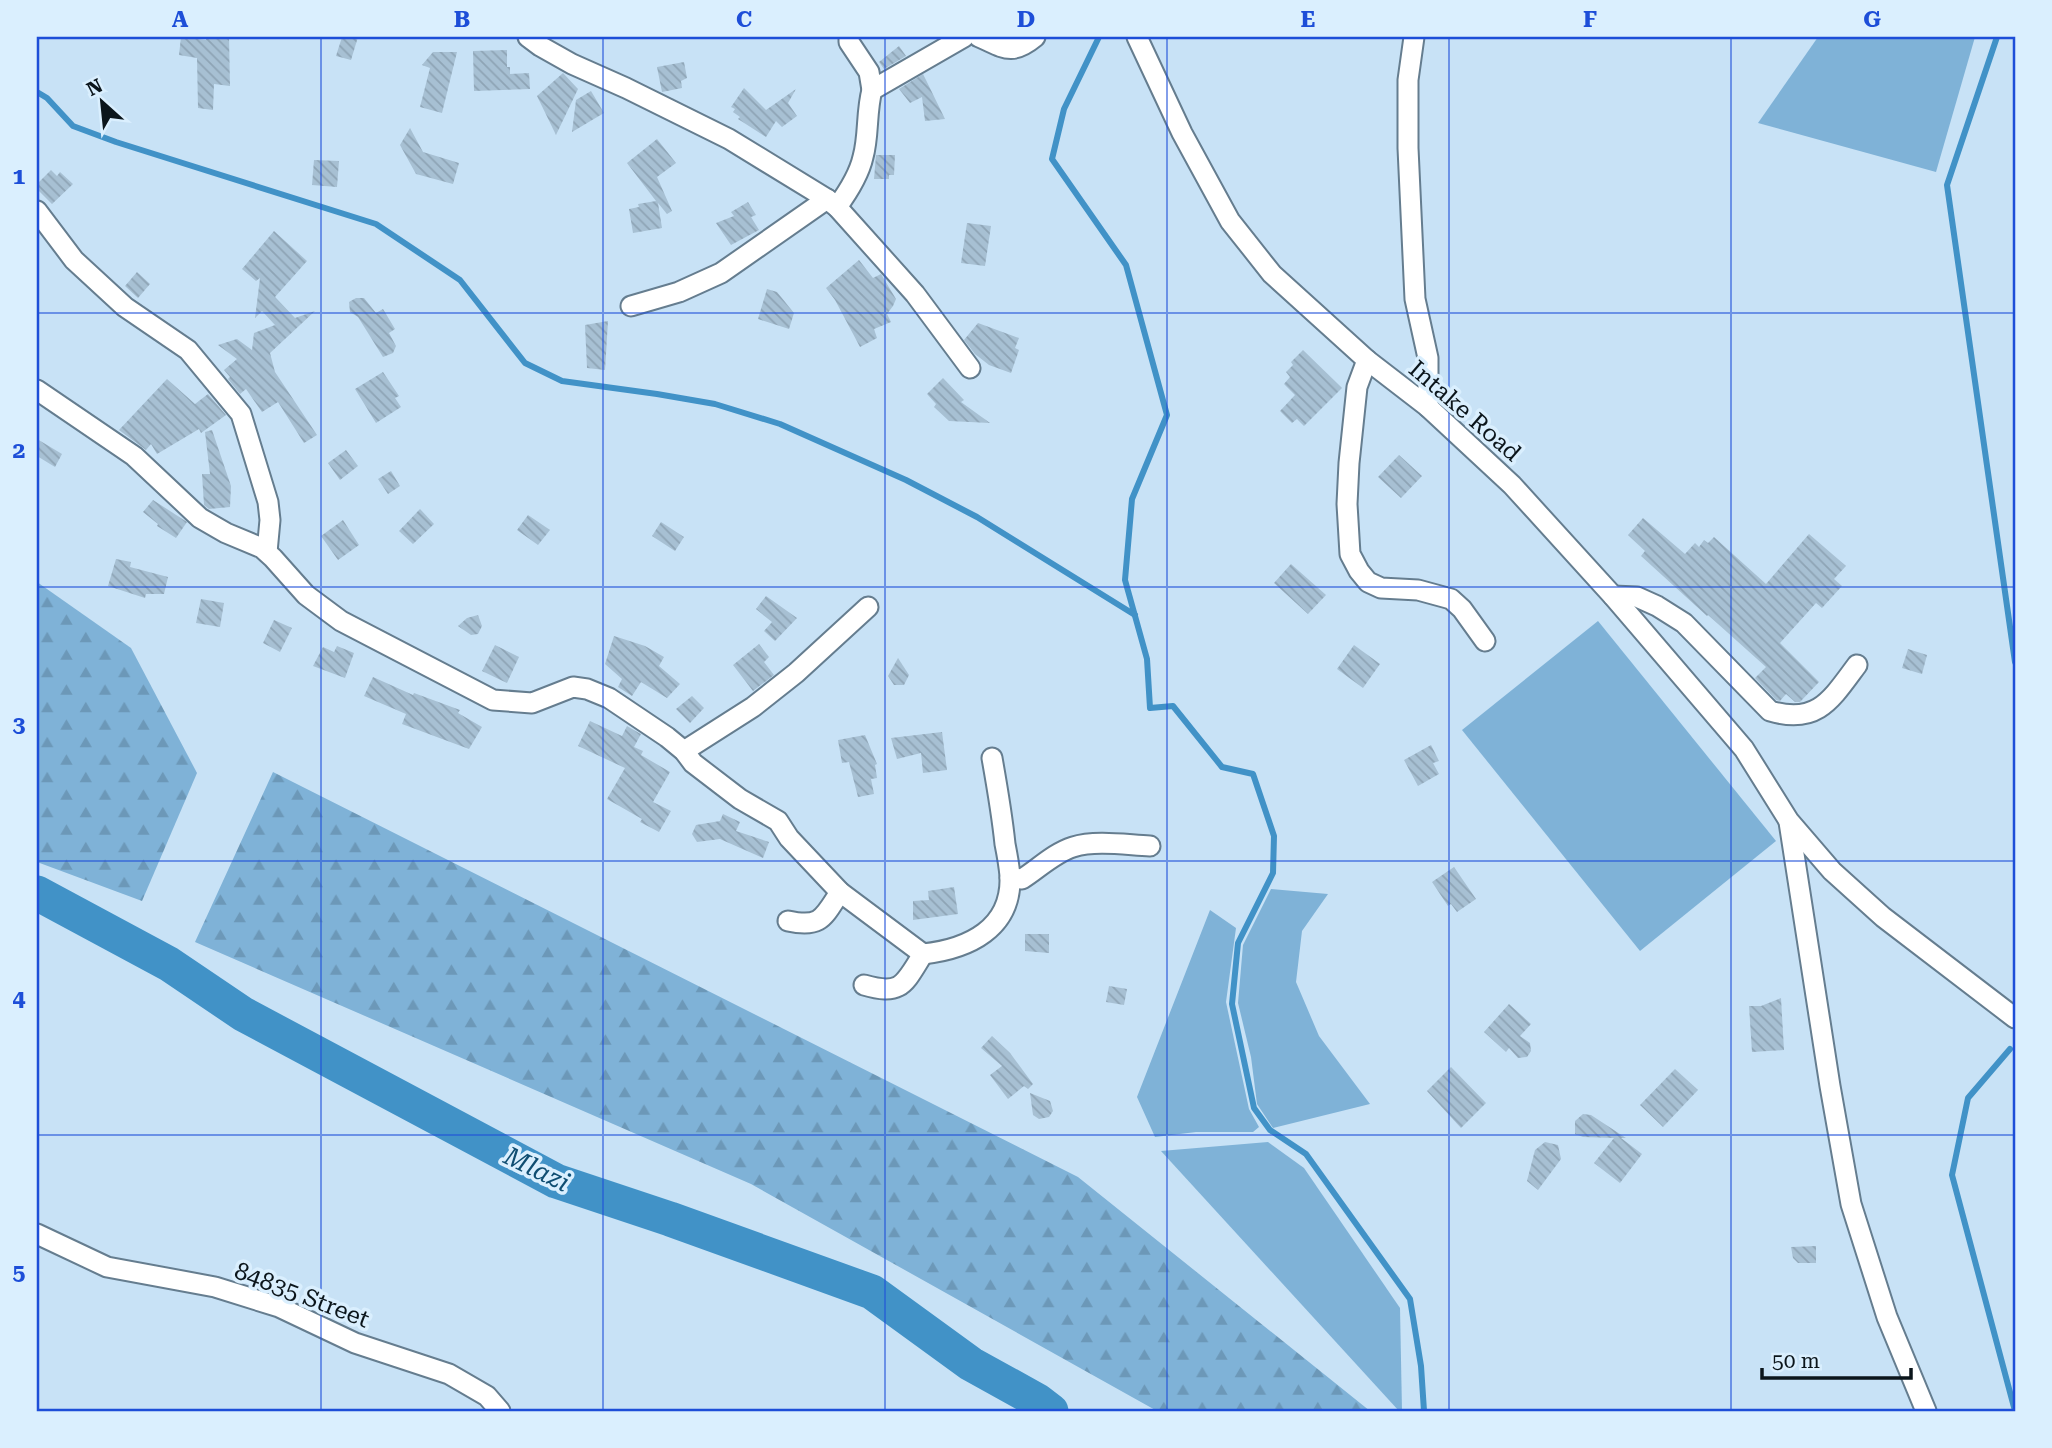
<svg xmlns="http://www.w3.org/2000/svg" width="2052" height="1448" viewBox="0 0 2052 1448" font-family="'Roboto Serif',serif">
<style>
.green{fill:#7fb2d7}
.forest{fill:url(#forest-firs)}
.lines{fill:none;stroke-linecap:round;stroke-linejoin:round}
.stream{stroke:#4192c7;stroke-width:6}
.river{stroke:#4192c7;stroke-width:35}
.building{fill:url(#building-back-hatch)}
.minor-casing{stroke:#657d8f;stroke-width:23}
.minor{stroke:#fff;stroke-width:19}
.grid{fill:none;stroke:#1d4ed8;stroke-width:2;stroke-opacity:0.55}
.labels{text-anchor:middle;dominant-baseline:central;stroke-width:7;stroke-linejoin:round;paint-order:stroke}
.street-label{font-size:24px;fill:#0b151b;stroke:#daeffe}
.water-label{font-size:26px;font-style:italic;fill:#104e72;stroke:#daeffe}
.neatline{fill:none;stroke:#1d4ed8;stroke-width:2.5}
.grid-label{font-size:23px;text-anchor:middle;font-weight:bold;fill:#1d4ed8}
</style>
<defs>
<pattern id="forest-firs" width="22" height="20" patternUnits="userSpaceOnUse" patternTransform="scale(1.75)"><rect width="22" height="20" fill="#7fb2d7"/><path d="M5 1l3.5 6h-7zM16 11l3.5 6h-7z" fill="#6c98b8"/></pattern>
<pattern id="building-back-hatch" width="6" height="6" patternUnits="userSpaceOnUse" patternTransform="scale(1.75)"><rect width="6" height="6" fill="#a7c0d3"/><path d="M-1 5l2 2M0 0l6 6M5-1l2 2" fill="none" stroke="#8ea4b5"/></pattern>
</defs>
<rect width="100%" height="100%" fill="#c8e2f6"/>
<g class="green">
<path d="M1818,37H1975L1936,172L1758,123Z"/>
<path d="M1598,621L1776,841L1640,951L1462,730Z"/>
<path d="M1271,889L1328,894L1302,931L1296,982L1319,1036L1370,1104L1273,1128L1257,1104L1251,1057L1238,1003L1243,945Z"/>
<path d="M1210,910L1236,928L1226,1002L1249,1109L1259,1127L1253,1132H1196L1155,1137L1137,1097Z"/>
<path d="M1268,1142L1304,1168L1400,1308L1402,1411H1399L1161,1151Z"/>
</g>
<g class="forest">
<path d="M37,582L131,648L197,773L142,901L37,862Z"/>
<path d="M273,772L1078,1177L1370,1411H1157L751,1184L195,942Z"/>
</g>
<g class="lines">
<g class="stream">
<path d="M1099,37L1064,109L1052,159L1126,265L1167,415L1132,499L1125,580L1147,659L1150,708L1173,706L1222,767L1253,774L1274,836L1273,873L1238,943L1232,1004L1254,1108L1270,1130L1306,1154L1410,1299L1421,1366L1424,1411"/>
<path d="M1997,37L1947,185L2015,662"/>
<path d="M37,92L47,98L73,126L116,142L376,224L460,280L525,363L562,381L657,394L715,404L780,424L906,480L977,517L1135,615"/>
<path d="M2010,1049L1968,1098L1952,1175L2015,1411"/>
</g>
<path class="river" d="M37,893L169,964L243,1014L556,1181L670,1219L872,1292L971,1364L1038,1401L1051,1411"/>
</g>
<g class="building">
<path d="M181,37L206,40V37H229L230,86L214,84L213,110L198,108L197,58L179,55Z"/>
<path d="M342,37H358L351,60L336,56Z"/>
<path d="M899,46L906,56L884,69L879,62Z"/>
<path d="M507,50V67H510V74L529,73L530,89L474,91L473,51Z"/>
<path d="M433,52H457L442,113L420,107L430,68L422,65Z"/>
<path d="M684,62L687,78L681,81L682,88L662,92L657,67Z"/>
<path d="M563,73L578,89L556,135L537,96Z"/>
<path d="M923,74L926,80L945,119L925,121L922,97L910,103L899,89Z"/>
<path d="M744,88L766,110L796,89L788,103L797,116L782,127L776,121L766,137L738,119L740,117L733,112L735,109L731,107Z"/>
<path d="M591,91L604,113L572,132L576,100Z"/>
<path d="M410,128L423,152L459,163L453,184L416,174L400,145Z"/>
<path d="M657,139L676,163L657,177L672,211L667,214L658,203L662,228L633,233L629,209L639,207L638,204L656,201L627,163Z"/>
<path d="M876,155H895L894,175H889V179H874Z"/>
<path d="M314,160L339,161L337,187L312,185Z"/>
<path d="M51,170L57,176L60,172L73,184L52,204L37,189V184Z"/>
<path d="M748,202L756,215L751,217L759,230L731,245L716,223L734,216L731,212Z"/>
<path d="M967,223L991,226L985,266L961,263Z"/>
<path d="M274,231L307,261L275,297L295,318L315,311L270,353L275,372L317,435L304,443L278,402L262,412L246,389L240,394L228,379L230,377L224,370L237,359L218,345L237,339L252,350L254,333L275,325L262,311L255,318L260,278L256,281L242,269Z"/>
<path d="M859,260L873,278L881,274L896,299L893,306L887,314L891,322L874,329L877,338L860,347L835,300L826,288Z"/>
<path d="M137,272L150,284L138,298L125,286Z"/>
<path d="M767,289L777,292L794,313L789,329L758,319Z"/>
<path d="M356,298H364L376,313L383,309L395,329L389,333L396,346L393,353L383,357L358,317L350,312L349,302Z"/>
<path d="M608,321L605,370L587,368L585,325Z"/>
<path d="M978,323L1019,338L1015,348L1019,350L1011,373L989,365L975,354L964,340Z"/>
<path d="M1303,350L1342,388L1304,426L1297,419L1292,423L1280,411L1295,395L1284,384L1290,377L1286,372L1293,365L1291,362Z"/>
<path d="M383,372L399,396L395,398L401,407L376,423L355,389Z"/>
<path d="M943,378L964,400L961,402L990,423L949,421L934,407L936,404L927,394Z"/>
<path d="M167,379L195,404L208,394L226,415L201,433L199,429L157,454L151,444L146,450L119,430Z"/>
<path d="M212,430L231,486L230,507L209,509L204,505L202,474H210L205,432Z"/>
<path d="M37,439L62,454L55,467L37,456Z"/>
<path d="M346,450L358,466L340,480L328,463Z"/>
<path d="M1399,455L1422,476L1401,498L1378,477Z"/>
<path d="M391,471L400,486L388,494L378,479Z"/>
<path d="M153,500L187,522L176,538L157,526L158,524L143,512Z"/>
<path d="M420,509L434,524L413,544L399,531Z"/>
<path d="M528,515L550,530L538,545L517,530Z"/>
<path d="M1643,518L1685,554L1695,543L1699,547L1704,540L1708,543L1714,537L1766,584L1809,534L1846,566L1834,579L1842,586L1822,608L1816,603L1780,643L1819,682L1800,702H1795L1786,694L1780,701L1776,700L1755,678L1766,667L1708,615L1707,616L1641,556L1645,551L1628,535Z"/>
<path d="M343,520L359,545L338,560L321,536Z"/>
<path d="M661,522L684,537L675,551L652,536Z"/>
<path d="M116,559L131,562L130,567L168,577L164,594H146L145,598L108,586Z"/>
<path d="M1291,564L1326,595L1308,614L1274,583Z"/>
<path d="M766,596L797,618L775,641L764,631L772,622L756,609Z"/>
<path d="M201,599L224,603L220,627L196,623Z"/>
<path d="M478,615L482,626L478,634L471,635L458,626L467,618Z"/>
<path d="M274,620L292,628L280,652L263,643Z"/>
<path d="M614,636L645,646L664,657L659,666L680,684L667,698L641,682L632,696L618,687L622,679L605,664Z"/>
<path d="M759,644L769,657L764,662L774,675L753,691L733,665Z"/>
<path d="M495,645L519,657L507,683L482,671Z"/>
<path d="M1354,645L1380,664L1363,688L1337,669Z"/>
<path d="M337,646L354,653L345,678L313,666L323,647L334,652Z"/>
<path d="M1908,649L1927,655L1922,674L1902,668Z"/>
<path d="M898,658L909,675L904,685H894L888,676Z"/>
<path d="M373,677L413,695L414,693L460,710L458,713L482,727L469,749L402,724L406,714L364,696Z"/>
<path d="M692,696L704,708L690,723L676,709Z"/>
<path d="M590,721L622,736L627,726L639,733L641,734L634,747L643,751L641,755L670,772L653,802L671,811L659,832L640,822L642,819L607,799L625,768L578,746Z"/>
<path d="M942,732L947,770L923,773L921,753L897,759L891,738Z"/>
<path d="M865,735L877,764L875,765L877,778L871,779L874,794L858,797L849,762L842,763L838,740Z"/>
<path d="M1431,745L1439,761L1433,763L1439,774L1418,786L1404,760Z"/>
<path d="M723,814L740,822L736,831L769,842L763,858L720,839L697,842L692,834L696,825L720,821Z"/>
<path d="M1454,867L1476,899L1457,912L1451,904L1448,906L1432,882Z"/>
<path d="M954,887L958,914L913,920V901L929,900L928,891Z"/>
<path d="M1025,934H1049V953L1025,951Z"/>
<path d="M1109,986L1127,989L1124,1005L1106,1002Z"/>
<path d="M1781,998L1784,1050L1752,1052L1749,1006H1761Z"/>
<path d="M1509,1004L1531,1024L1520,1036L1530,1043L1531,1051L1527,1057L1518,1058L1509,1048L1506,1052L1484,1032Z"/>
<path d="M992,1036L1010,1053L1033,1084L1028,1089L1024,1086L1008,1099L990,1075L1002,1066L981,1048Z"/>
<path d="M1451,1067L1486,1103L1461,1128L1427,1091Z"/>
<path d="M1675,1069L1698,1090L1663,1127L1640,1105Z"/>
<path d="M1030,1093L1050,1101L1053,1111L1049,1117L1039,1119L1033,1115Z"/>
<path d="M1583,1114L1591,1115L1626,1138H1621L1642,1154L1620,1183L1594,1163L1614,1138L1583,1137L1575,1134V1121Z"/>
<path d="M1545,1142L1558,1145L1561,1159L1538,1190L1527,1181L1535,1150Z"/>
<path d="M1816,1246V1263H1798L1793,1258L1791,1247Z"/>
</g>
<g class="lines">
<defs>
<g id="minor">
<path d="M528,37L540,46L572,64L626,88L729,139L827,199L837,207L915,294L970,368"/>
<path d="M849,37V42L869,72L872,90"/>
<path d="M979,37C1003,47 1011,57 1035,37"/>
<path d="M1137,37L1182,133L1230,221L1272,274L1367,360L1428,407L1512,485L1613,596L1744,749L1789,821L1832,871L1883,917L2015,1018"/>
<path d="M1414,37L1408,80V148L1415,299L1428,358V407"/>
<path d="M837,207C848,192 859,175 863,157C869,136 866,112 872,90L964,37"/>
<path d="M37,211L74,260L125,307L188,350L241,414L268,502L270,520L267,552"/>
<path d="M631,306L679,292L721,273L827,199"/>
<path d="M1367,360L1357,387L1349,463L1347,504L1350,554L1359,571L1368,582L1381,588L1418,590L1451,599L1462,609L1485,641"/>
<path d="M37,390L134,456L200,518L226,533L262,548L273,558L306,595L341,621L493,700L532,703L573,687L587,689L609,698L667,737L684,751L693,763L740,799L778,821L789,838L840,892L923,954C968,949 1012,929 1010,876C1009,865 1007,854 1005,844C1002,815 997,786 992,758"/>
<path d="M1613,596L1637,597L1657,606L1684,623L1770,711C1817,725 1831,700 1857,665"/>
<path d="M684,751L753,707L796,673L868,607"/>
<path d="M1789,822L1830,1086L1851,1204L1887,1317L1926,1411"/>
<path d="M1010,878L1022,879C1038,869 1054,853 1073,847C1096,840 1126,845 1150,846"/>
<path d="M788,921C821,928 823,918 840,892"/>
<path d="M864,985C902,996 904,984 923,954"/>
<path d="M37,1234L107,1267L215,1287L279,1307L355,1343L449,1374L487,1396L500,1411"/>
</g>
</defs>
<use href="#minor" class="minor-casing"/>
<use href="#minor" class="minor"/>
</g>
<path class="grid" d="M321,37V1411M603,37V1411M885,37V1411M1167,37V1411M1449,37V1411M1731,37V1411M37,313H2015M37,587H2015M37,861H2015M37,1135H2015"/>
<g class="labels">
<g class="street-label">
<text transform="translate(1465 411) rotate(41)">Intake Road</text>
<text transform="translate(302 1295) rotate(21)">84835 Street</text>
</g>
<g class="water-label">
<text transform="translate(537 1169) rotate(26)">Mlazi</text>
</g>
</g>
<rect width="2052" height="1448" fill="none" stroke="#daeffe" stroke-width="77"/>
<g transform="translate(102 102) rotate(333)" stroke="#daeffe" stroke-width="5" paint-order="stroke">
<path d="M0-5L12 26L0 18L-12 26Z" fill="#0b151b"/>
<text y="-10" font-size="19" font-weight="bold" text-anchor="middle" fill="#0b151b">N</text>
</g>
<path d="M1762 1368v10h149v-10" fill="none" stroke="#0b151b" stroke-width="3.5"/>
<text x="1772" y="1368" font-size="21" fill="#0b151b" stroke="#daeffe" stroke-width="5" paint-order="stroke">50 m</text>
<rect x="38" y="38" width="1976" height="1372" class="neatline"/>
<g class="grid-label">
<text x="180" y="27">A</text>
<text x="462" y="27">B</text>
<text x="744" y="27">C</text>
<text x="1026" y="27">D</text>
<text x="1308" y="27">E</text>
<text x="1590" y="27">F</text>
<text x="1872" y="27">G</text>
<text x="19" y="184">1</text>
<text x="19" y="458">2</text>
<text x="19" y="732">3</text>
<text x="19" y="1006">4</text>
<text x="19" y="1280">5</text>
</g>
</svg>
